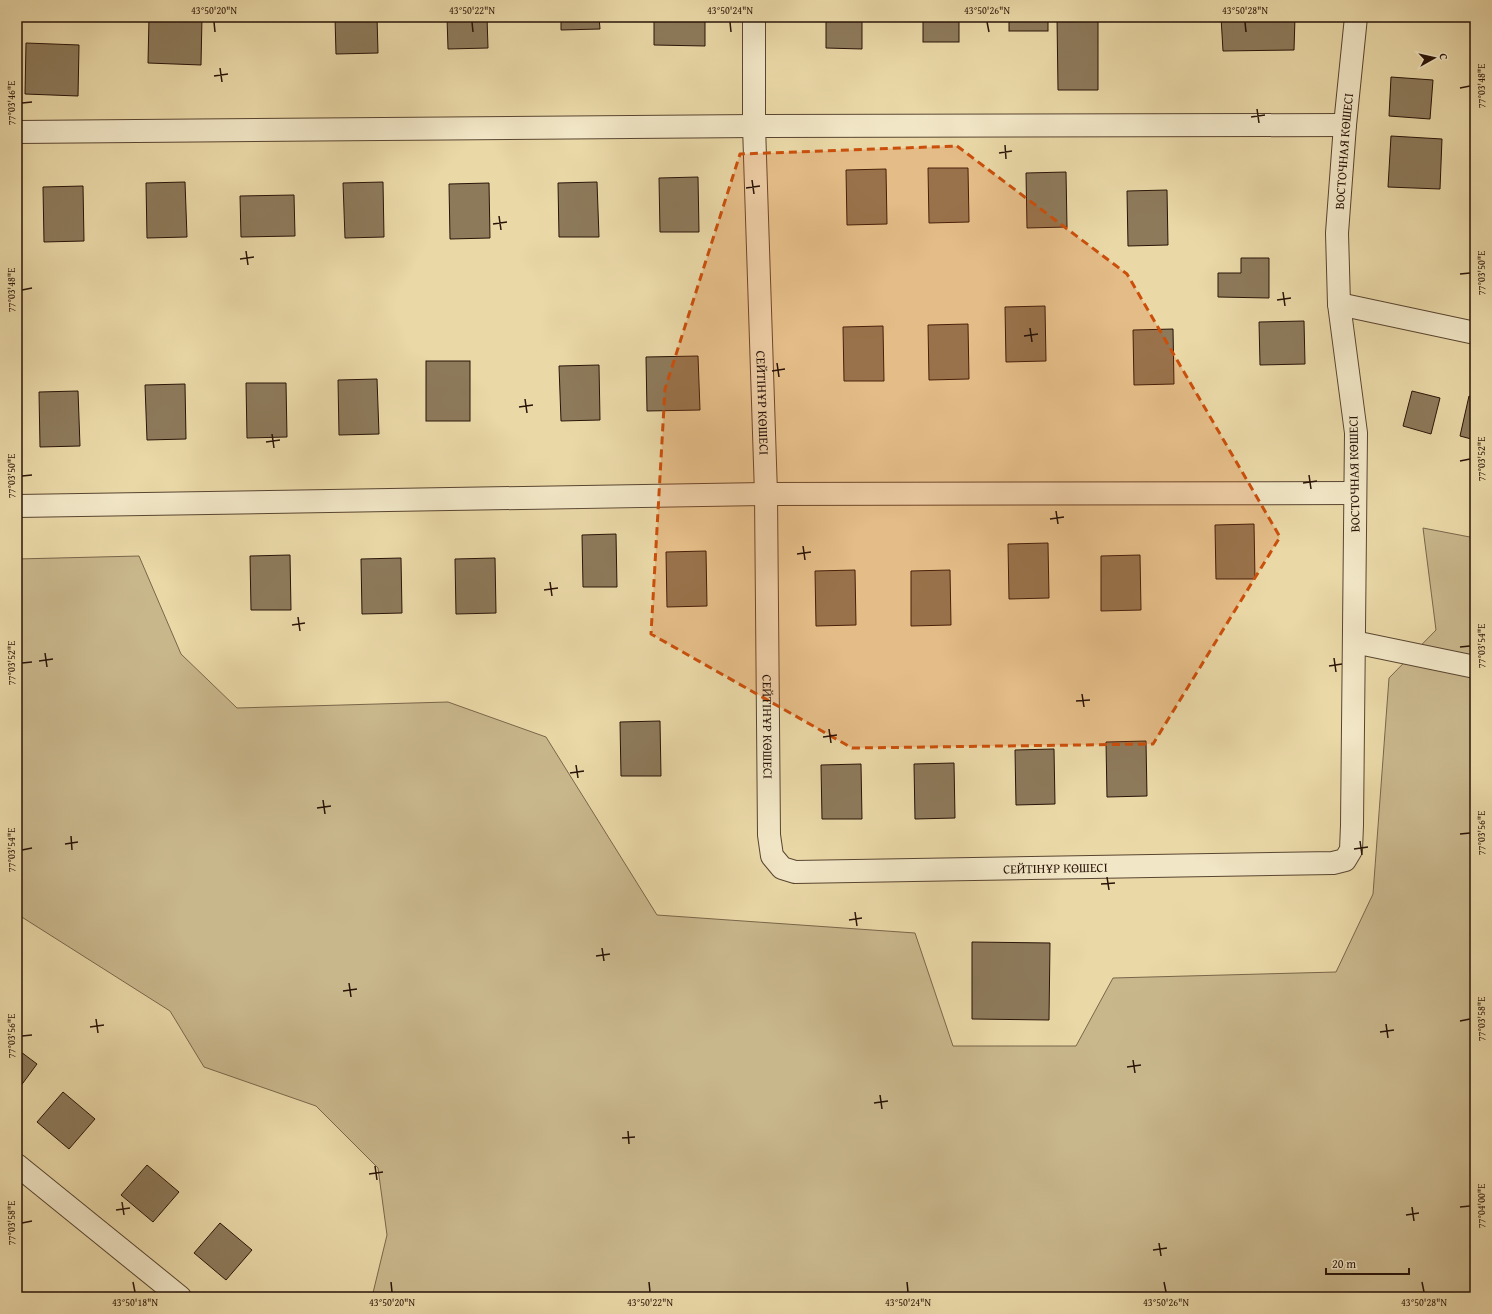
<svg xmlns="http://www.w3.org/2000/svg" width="1492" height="1314" viewBox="0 0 1492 1314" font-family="'Gentium Book Plus',serif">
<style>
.green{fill:#c9b78c;stroke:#79664a}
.building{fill:#8d7a5b;stroke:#291408}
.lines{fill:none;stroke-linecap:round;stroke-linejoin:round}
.minor-casing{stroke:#594530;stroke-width:24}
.minor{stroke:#f1e6c6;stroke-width:22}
.marked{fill:#cb4f0b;fill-opacity:0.2;stroke:#cb4f0b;stroke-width:3;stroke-dasharray:8 5;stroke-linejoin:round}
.ticks{fill:none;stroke:#291408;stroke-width:1.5}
.labels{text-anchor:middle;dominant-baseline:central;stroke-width:3;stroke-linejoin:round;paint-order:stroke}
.street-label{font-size:13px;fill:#291408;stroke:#f1e6c6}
.neatline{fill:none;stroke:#291408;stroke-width:1.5}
.ticks-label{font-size:10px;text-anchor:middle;fill:#291408}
</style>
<rect width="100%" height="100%" fill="#ead8a7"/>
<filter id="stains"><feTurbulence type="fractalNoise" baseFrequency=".005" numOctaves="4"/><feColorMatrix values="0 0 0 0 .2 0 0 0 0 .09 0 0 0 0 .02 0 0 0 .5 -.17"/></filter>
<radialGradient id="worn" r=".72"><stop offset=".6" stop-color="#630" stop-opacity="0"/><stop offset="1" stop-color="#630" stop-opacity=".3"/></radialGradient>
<path class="green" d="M1423,528L1475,538V1297H372L387,1235L378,1168L316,1106L204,1067L170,1011L17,914V559L139,556L181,654L237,708L448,702L546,737L657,915L915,933L953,1046H1076L1113,978L1336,972L1373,894L1389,678L1436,630Z"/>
<g class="building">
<path d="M149,17H202L201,65L148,63Z"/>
<path d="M335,17H377L378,53L336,54Z"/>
<path d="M447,17H487L488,48L448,49Z"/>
<path d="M561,17H599L600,29L561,30Z"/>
<path d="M654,17H705V46L654,45Z"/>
<path d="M826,17H862V49L826,48Z"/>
<rect x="923" y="17" width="36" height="25"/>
<rect x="1009" y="17" width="39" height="14"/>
<path d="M1057,17H1098V90H1058Z"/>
<path d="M1221,17H1295L1294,50L1223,51Z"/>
<path d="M26,43L79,45L78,96L25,94Z"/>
<path d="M1391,77L1433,80L1430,119L1389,116Z"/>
<path d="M1391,136L1442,139L1440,189L1388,187Z"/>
<path d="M928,168H968L969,222L929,223Z"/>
<path d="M886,169L887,224L847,225L846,170Z"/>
<path d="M1066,172L1067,227L1027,228L1026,173Z"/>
<path d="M698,177L699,232H660L659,178Z"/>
<path d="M185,182L187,237L147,238L146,183Z"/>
<path d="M383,182L384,237L345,238L343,183Z"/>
<path d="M597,182L599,237H559L558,183Z"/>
<path d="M489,183L490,238L450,239L449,184Z"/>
<path d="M83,186L84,241L44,242L43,187Z"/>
<path d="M1167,190L1168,245L1128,246L1127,191Z"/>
<path d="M294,195L295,236L241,237L240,196Z"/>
<path d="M1241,258H1269V298L1218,297V273H1241Z"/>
<path d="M1045,306L1046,361L1006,362L1005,307Z"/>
<path d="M1304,321L1305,364L1260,365L1259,322Z"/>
<path d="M968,324L969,379L929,380L928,325Z"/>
<path d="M883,326L884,381H844L843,327Z"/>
<path d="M1173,329L1174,384L1134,385L1133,330Z"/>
<path d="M698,356L700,410L647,411L646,357Z"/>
<rect x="426" y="361" width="44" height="60"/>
<path d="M599,365L600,420L561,421L559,366Z"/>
<path d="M377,379L379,434L339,435L338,380Z"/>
<path d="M246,383H286L287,437L247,438Z"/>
<path d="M185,384L186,439L147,440L145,385Z"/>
<path d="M78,391L80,446L40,447L39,392Z"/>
<path d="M1412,391L1440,398L1431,434L1403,426Z"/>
<path d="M1469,396L1475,398V440L1460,436Z"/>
<path d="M1254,524L1255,579H1216L1215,525Z"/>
<path d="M616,534L617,587H583L582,535Z"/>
<path d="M1048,543L1049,598L1009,599L1008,544Z"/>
<path d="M706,551L707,606L667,607L666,552Z"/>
<path d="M290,555L291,610H251L250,556Z"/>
<path d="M1140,555L1141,610L1101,611V556Z"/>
<path d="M401,558L402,613L362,614L361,559Z"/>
<path d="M495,558L496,613L456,614L455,559Z"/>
<path d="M855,570L856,625L816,626L815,571Z"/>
<path d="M950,570L951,625L911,626V571Z"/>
<path d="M660,721L661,776H621L620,722Z"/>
<path d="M1146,741L1147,796L1107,797L1106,742Z"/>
<path d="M1054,749L1055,804L1016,805L1015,750Z"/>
<path d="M954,763L955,818L915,819L914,764Z"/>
<path d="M861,764L862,819H822L821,765Z"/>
<path d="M972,942L1050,943L1049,1020L972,1019Z"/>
<path d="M17,1049L37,1064L17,1091Z"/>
<path d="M63,1092L95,1119L69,1149L37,1122Z"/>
<path d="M147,1165L179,1192L153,1222L121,1195Z"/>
<path d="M220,1223L252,1250L226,1280L194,1253Z"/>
</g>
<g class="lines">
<defs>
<g id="minor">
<path id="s1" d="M754,17V126L766,494L769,835L772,856L782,868L795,872L1333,863L1345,860L1351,850L1352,825L1356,433L1339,304L1337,233L1345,125L1356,17"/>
<path d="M17,132L754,126L1345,125"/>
<path d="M1339,304L1475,333"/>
<path d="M17,506L766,494L1355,493"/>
<path d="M1354,642L1475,667"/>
<path d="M17,1165L180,1297"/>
</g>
</defs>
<use href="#minor" class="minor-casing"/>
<use href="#minor" class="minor"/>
</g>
<path class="marked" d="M957,146L1127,274L1280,537L1153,744L852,748L651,634L665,389L740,154Z"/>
<path class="ticks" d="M214,22L215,32M472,22L473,32M730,22L731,32M987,22L989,32M1245,22L1246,32M220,68L222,82M214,76L228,74M1460,88L1470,86M22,103L32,102M1257,109L1259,123M1251,117L1265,115M1005,145L1006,159M999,153L1012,151M752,180L754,194M746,188L760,186M499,216L501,230M493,224L507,222M246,251L248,265M240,259L254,257M1460,274L1470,273M22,290L32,288M1283,292L1285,306M1277,300L1291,298M1030,328L1032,342M1024,336L1038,334M777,363L779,377M772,371L785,369M525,399L527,413M519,407L533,405M272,434L274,448M266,442L280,440M1460,461L1470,459M1309,475L1311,489M22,476L32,475M1303,483L1317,481M1056,511L1058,524M1050,519L1064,517M803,546L805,560M797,554L811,552M550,582L552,596M544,590L558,588M298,617L300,631M292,625L305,623M1460,647L1470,646M45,653L47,667M1334,658L1336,672M39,661L53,659M22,663L32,662M1329,666L1342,664M1082,694L1084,707M1076,701L1090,700M829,729L831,743M823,737L837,735M576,765L578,778M570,773L584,771M323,800L325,814M317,808L331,806M1460,834L1470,833M71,836L72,850M1360,841L1362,855M65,844L78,842M1354,849L1368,847M22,850L32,848M1107,877L1109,890M1101,884L1115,883M855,912L857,926M849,920L862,918M602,948L604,961M596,956L610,954M349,983L351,997M343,991L357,989M96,1019L98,1033M1460,1021L1470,1019M1386,1024L1388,1038M90,1027L104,1025M1380,1032L1394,1030M22,1036L32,1035M1133,1060L1135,1073M1127,1067L1141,1065M880,1095L882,1109M874,1103L888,1101M628,1131L629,1144M622,1138L635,1137M375,1166L377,1180M369,1174L383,1172M122,1202L124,1215M1412,1207L1414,1221M1460,1207L1470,1206M116,1210L130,1208M1406,1215L1419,1213M22,1223L32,1221M1159,1243L1161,1256M1153,1250L1167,1248M133,1282L135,1292M391,1282L392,1292M649,1282L650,1292M907,1282L908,1292M1164,1282L1166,1292M1422,1282L1424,1292"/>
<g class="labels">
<g class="street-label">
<text stroke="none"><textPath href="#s1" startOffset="2131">ВОСТОЧНАЯ КӨШЕСІ</textPath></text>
<text stroke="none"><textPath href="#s1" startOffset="386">СЕЙТІНҰР КӨШЕСІ</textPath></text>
<text transform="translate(1354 474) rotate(-91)">ВОСТОЧНАЯ КӨШЕСІ</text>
<text stroke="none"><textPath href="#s1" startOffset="710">СЕЙТІНҰР КӨШЕСІ</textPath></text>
<text stroke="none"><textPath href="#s1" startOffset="1129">СЕЙТІНҰР КӨШЕСІ</textPath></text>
</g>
</g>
<rect width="1492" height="1314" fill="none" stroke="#ead8a7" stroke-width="44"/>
<g transform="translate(1434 58) rotate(82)" stroke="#f1e6c6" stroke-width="3" paint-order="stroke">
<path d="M0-3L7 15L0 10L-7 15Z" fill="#291408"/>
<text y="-6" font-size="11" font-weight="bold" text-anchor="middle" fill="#291408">С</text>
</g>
<path d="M1326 1268v6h83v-6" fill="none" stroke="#291408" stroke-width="2"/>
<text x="1332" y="1268" font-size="12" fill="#291408" stroke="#f1e6c6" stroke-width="3" paint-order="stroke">20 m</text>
<rect x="22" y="22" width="1448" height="1270" class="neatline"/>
<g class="ticks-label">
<text x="214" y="14">43°50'20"N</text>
<text x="472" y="14">43°50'22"N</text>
<text x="730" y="14">43°50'24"N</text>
<text x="987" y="14">43°50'26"N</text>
<text x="1245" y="14">43°50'28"N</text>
<text transform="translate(1481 86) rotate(-90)" y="4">77°03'48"E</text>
<text transform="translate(11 103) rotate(-90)" y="4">77°03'46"E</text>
<text transform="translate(1481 273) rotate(-90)" y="4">77°03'50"E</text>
<text transform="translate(11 290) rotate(-90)" y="4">77°03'48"E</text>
<text transform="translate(1481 459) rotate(-90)" y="4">77°03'52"E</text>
<text transform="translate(11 476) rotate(-90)" y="4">77°03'50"E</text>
<text transform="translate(1481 646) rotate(-90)" y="4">77°03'54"E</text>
<text transform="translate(11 663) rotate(-90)" y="4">77°03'52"E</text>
<text transform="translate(1481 833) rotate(-90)" y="4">77°03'56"E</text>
<text transform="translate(11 850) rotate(-90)" y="4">77°03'54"E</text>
<text transform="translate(1481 1019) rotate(-90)" y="4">77°03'58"E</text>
<text transform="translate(11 1036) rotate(-90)" y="4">77°03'56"E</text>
<text transform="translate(1481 1206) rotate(-90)" y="4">77°04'00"E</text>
<text transform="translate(11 1223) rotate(-90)" y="4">77°03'58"E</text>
<text x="135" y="1306">43°50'18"N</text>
<text x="392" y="1306">43°50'20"N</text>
<text x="650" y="1306">43°50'22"N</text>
<text x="908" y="1306">43°50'24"N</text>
<text x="1166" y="1306">43°50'26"N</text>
<text x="1424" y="1306">43°50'28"N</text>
</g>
<rect width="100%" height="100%" filter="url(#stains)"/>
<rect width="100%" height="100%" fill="url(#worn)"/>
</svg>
